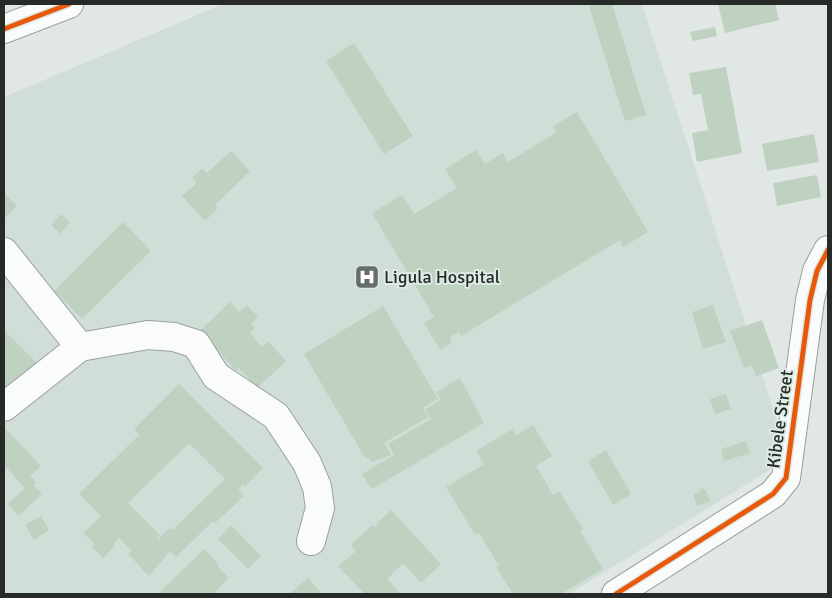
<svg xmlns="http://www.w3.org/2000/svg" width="832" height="598" viewBox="0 0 832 598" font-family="Signika,sans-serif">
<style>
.built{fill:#d1ded7}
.building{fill:#bfd1c1;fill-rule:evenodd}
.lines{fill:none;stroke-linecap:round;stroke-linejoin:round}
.minor-casing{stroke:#9ba09d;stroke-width:30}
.minor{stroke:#fafbfb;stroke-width:28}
.cycleway-casing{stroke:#deeae4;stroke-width:8}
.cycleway{stroke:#e8590c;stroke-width:5}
.labels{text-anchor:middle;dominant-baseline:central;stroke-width:4;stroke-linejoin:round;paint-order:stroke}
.poi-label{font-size:18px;fill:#262b28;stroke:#deeae4;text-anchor:start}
.street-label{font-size:18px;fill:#262b28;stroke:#deeae4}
</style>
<rect width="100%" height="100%" fill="#e1e7e4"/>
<path class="built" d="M223,4H642L789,458L569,594H4V97Z"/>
<g class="building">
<path d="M595,4H612L646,115L625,121L589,6Z"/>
<path d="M718,4H775L779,20L725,33Z"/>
<path d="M715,27L717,36L693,41L690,32Z"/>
<path d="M354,43L413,136L384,154L326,61Z"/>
<path d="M726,67L742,153L697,162L692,133L708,130L701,94L693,95L689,73Z"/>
<path d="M577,112L648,232L623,247L620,240L461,336L459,332L449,338L452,343L440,350L424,323L434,317L372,213L402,195L414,214L457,188L445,169L476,150L485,164L503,153L508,162L557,132L553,126Z"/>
<path d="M814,134L819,162L767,171L762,144Z"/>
<path d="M231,151L250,171L215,205L218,208L205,221L182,196L197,183L192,178L202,168L207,173Z"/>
<path d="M817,175L821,197L777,206L773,183Z"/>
<path d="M4,193L17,206L4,219Z"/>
<path d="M61,214L70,222L60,234L51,225Z"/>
<path d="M123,222L151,251L82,319L54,291Z"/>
<path d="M230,302L239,312L247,305L258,317L251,324L255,328L250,333L262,347L268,341L286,361L255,390L247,382L249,379L239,368L236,371L200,331Z"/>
<path d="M713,305L726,342L703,349L692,312Z"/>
<path d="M383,306L438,399L423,408L428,417L384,443L391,455L372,462L364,456L304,354Z"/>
<path d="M762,320L779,368L756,376L752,365L744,368L730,331Z"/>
<path d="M6,332L37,363L4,397V334Z"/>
<path d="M460,378L484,423L372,489L362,474L394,455L388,444L431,419L425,409L441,400L436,392Z"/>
<path d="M179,384L263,468L245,487L243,485L239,488V490L244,496L214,524L212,522L176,557L170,551L149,576L128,554L132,551L119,538L113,544L115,546L103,558L92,547L95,544L83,533L101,516L79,494L139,435L134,429ZM189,443L225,479L172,530L170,528L158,539L167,548L157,539L160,535L128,503Z"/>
<path d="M726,394L731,409L715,414L710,399Z"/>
<path d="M533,425L552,456L536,466L553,495L559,491L583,529L580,531L603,569L561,594H513L496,567L499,566L479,533L475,535L446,487L484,464L476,451L512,429L516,435Z"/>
<path d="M4,427L41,466L30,476L36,482L33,485L42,494L18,516L8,504L25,488L4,465Z"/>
<path d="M746,441L750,453L724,461L721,449Z"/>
<path d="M606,450L631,494L613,505L588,461Z"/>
<path d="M703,488L704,490H706L710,501L697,506L693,494L701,492L700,489Z"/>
<path d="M391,510L441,564L421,583L403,563L387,579L401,594H365L338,566L356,551L351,545L372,525L375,527L378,525L377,523Z"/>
<path d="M41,516L49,530L34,540L25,525Z"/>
<path d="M231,525L261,556L248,569L218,539Z"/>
<path d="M204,549L219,565L217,566L229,578L213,594H158Z"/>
<path d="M308,578L322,594H289Z"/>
</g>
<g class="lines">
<defs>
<g id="minor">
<path d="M4,29L69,4"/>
<path d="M4,252L80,347"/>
<path d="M4,407L80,347L148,335L174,337L196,344L216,376L276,416L307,463L317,487L320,508L311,541"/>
<path d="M616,594L773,494L786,478L810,300L817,271L828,250"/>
</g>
</defs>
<use href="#minor" class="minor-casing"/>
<use href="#minor" class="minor"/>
<defs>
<g id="cycleway">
<path d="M4,29L69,4"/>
<path d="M616,594L773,494L786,478L810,300L817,271L828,250"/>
</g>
</defs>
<use href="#cycleway" class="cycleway-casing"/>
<use href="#cycleway" class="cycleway"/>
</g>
<defs>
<symbol id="hospital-square" viewBox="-11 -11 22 22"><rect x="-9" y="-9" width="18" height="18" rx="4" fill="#676d6a" stroke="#deeae4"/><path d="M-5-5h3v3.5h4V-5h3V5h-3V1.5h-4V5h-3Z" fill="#fff"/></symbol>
</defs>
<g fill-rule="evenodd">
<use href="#hospital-square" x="353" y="263" width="28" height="28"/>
</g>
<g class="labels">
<g class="poi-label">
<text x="384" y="277">Ligula Hospital</text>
</g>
<g class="street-label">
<text transform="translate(780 419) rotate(-82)">Kibele Street</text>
</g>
</g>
<rect width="832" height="598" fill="none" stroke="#262b28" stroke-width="10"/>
</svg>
